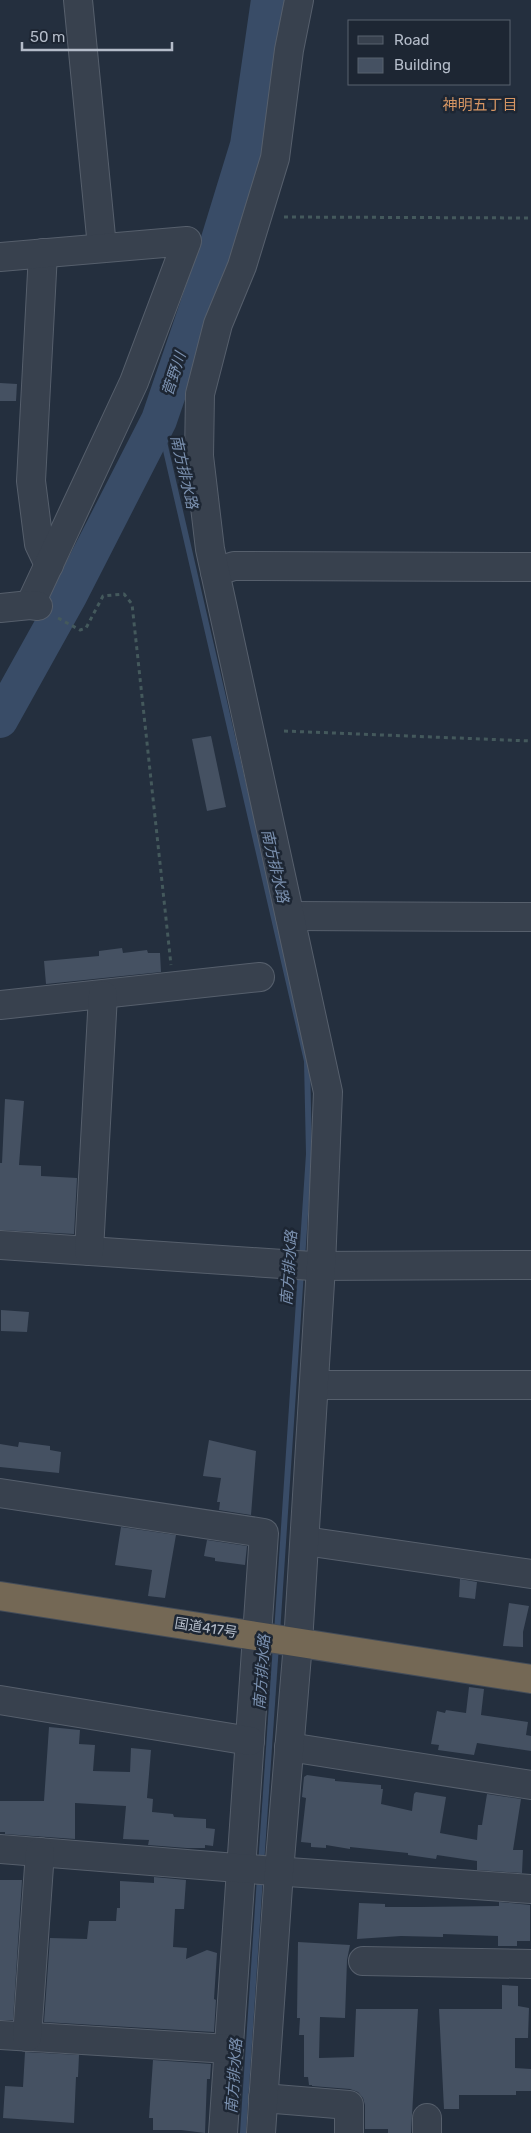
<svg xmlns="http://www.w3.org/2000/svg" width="531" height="2133" viewBox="0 0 531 2133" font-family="Rubik,'Noto Sans JP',sans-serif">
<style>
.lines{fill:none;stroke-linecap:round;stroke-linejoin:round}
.stream{stroke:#394c67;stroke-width:6}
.river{stroke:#394c67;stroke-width:36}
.building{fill:#455162}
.minor-casing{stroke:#565f6c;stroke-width:30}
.highway-casing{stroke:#434c59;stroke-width:30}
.path{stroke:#44595c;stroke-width:3;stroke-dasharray:4 4;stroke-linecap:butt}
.minor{stroke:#38414e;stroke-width:28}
.highway{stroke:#746855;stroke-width:28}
.labels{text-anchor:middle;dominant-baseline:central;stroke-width:5;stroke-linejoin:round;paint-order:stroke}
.street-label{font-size:14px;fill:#b4bcc9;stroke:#1d2633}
.neighbourhood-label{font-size:15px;fill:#d59563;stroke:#1d2633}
.water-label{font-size:15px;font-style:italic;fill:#7c92b1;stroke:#1d2633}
</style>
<rect width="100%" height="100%" fill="#242f3e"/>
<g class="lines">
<g class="stream">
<path d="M159,420L307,1061L309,1154L302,1259"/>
<path d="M277,1633L301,1271"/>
<path d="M261,1865L276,1645"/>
<path d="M243,2133L260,1877"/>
</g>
<path class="river" d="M0,720L69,596L159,420L206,282L248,145L269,0"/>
</g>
<g class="building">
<path d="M0,383L17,384L16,401H0Z"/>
<path d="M211,736L226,807L207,811L192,739Z"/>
<path d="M122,948L123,953L147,950L148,953H160L161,972L46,984L44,961L99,956V951Z"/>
<path d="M5,1099L24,1101L19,1165L41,1166V1176L77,1178L74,1234L0,1230V1163H2Z"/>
<path d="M1,1310L29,1312L27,1332L1,1331Z"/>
<path d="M209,1440L256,1451L251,1515L219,1510L220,1502H217L221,1478L203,1476Z"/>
<path d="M19,1442L50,1446V1450L61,1452L59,1473L0,1467V1444L18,1447Z"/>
<path d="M121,1527L176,1535L165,1598L148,1596L152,1570L115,1565Z"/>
<path d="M207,1540L247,1546L245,1565L215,1561V1558L204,1556Z"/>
<path d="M460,1579L477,1582L475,1599L459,1597Z"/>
<path d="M509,1603L529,1606L523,1632V1647L503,1646Z"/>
<path d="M469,1687L484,1689L481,1715L528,1722L526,1735L531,1736V1751L477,1743L474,1755L438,1750L439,1745L431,1744L437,1711L445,1713L446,1710L466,1713Z"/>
<path d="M49,1727L80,1730L79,1744L95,1745L93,1771L130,1772L131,1748L151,1750L147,1798L153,1799L152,1812L173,1814L174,1817L206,1819V1828L215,1829L213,1846L205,1845V1848H187L148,1845L149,1840L123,1839L126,1806L75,1803V1839L5,1834V1832H0V1801H44Z"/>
<path d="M307,1775L335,1779V1781L381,1785V1789H383L381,1804L412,1811L414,1794L416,1792L446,1797L440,1833L477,1840L478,1825H482L487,1794L521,1799L513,1850H523L522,1873L477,1870V1861L437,1855L436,1859L408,1855V1853L350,1847V1849L326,1845V1848L311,1847V1843L301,1842L306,1798L302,1797L304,1777Z"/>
<path d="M154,1877L186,1880L184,1909H175L173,1947L187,1948L186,1959L207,1950L217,1953L214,1999L216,2000L214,2032L44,2022L50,1938L87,1939L89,1921H116L117,1908H120V1881L154,1883Z"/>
<path d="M0,1880H22L13,2020H0Z"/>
<path d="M499,1902L530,1905V1941H517V1946H498V1936L443,1934V1937L401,1936L357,1939L359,1903L385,1904V1907H419L499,1906Z"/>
<path d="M298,1942L350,1945L347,1960L345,2018L320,2017L319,2058L354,2057L356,2009H418L411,2133H388V2129H365V2105L363,2098L358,2092L350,2089L312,2086V2085H309L308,2077H304V2035H299L300,2018H297Z"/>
<path d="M502,1985L518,1986V2006L529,2008L528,2038H515V2068L531,2069V2091H516V2095H459V2109H444L439,2009H502Z"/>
<path d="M25,2052L79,2055L78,2077H76L74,2123L3,2118L5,2086L23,2087Z"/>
<path d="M153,2060L211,2064L210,2079H207L205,2133L181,2130H153V2118H149Z"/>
</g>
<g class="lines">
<defs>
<g id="minor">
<path d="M78,0L102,247"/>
<path d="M43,253L31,481L39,544L49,565"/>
<path d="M0,257L187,241L134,382L30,605"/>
<path d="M215,572L234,566L531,567"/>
<path d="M0,608L30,605L38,606"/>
<path d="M290,916L531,917"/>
<path d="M0,1005L260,977"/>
<path d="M0,1245L312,1266L531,1265"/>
<path d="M89,1251L103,995"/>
<path d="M314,1385H531"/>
<path d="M0,1493L264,1533L223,2133"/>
<path d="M305,1541L531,1574"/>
<path d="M0,1700L250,1741"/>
<path d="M289,1747L531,1785"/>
<path d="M0,1849L274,1871L531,1889"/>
<path d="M363,1961L531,1964"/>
<path d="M0,2035L229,2049"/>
<path d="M27,2037L40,1852"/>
<path d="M263,2098L349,2105V2133"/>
<path d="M427,2118V2133"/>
<path d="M261,2133L279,1872L298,1643L321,1266L328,1092L210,549L199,456L200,394L218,324L242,266L275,158L289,50L299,0"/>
</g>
<path id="highway" d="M0,1596L531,1679"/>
</defs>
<use href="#minor" class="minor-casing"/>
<use href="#highway" class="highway-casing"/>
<g class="path">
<path d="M284,217L531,218"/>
<path d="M58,618L80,630L86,628L103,596L124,594L132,604L171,965"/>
<path d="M284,731L531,741"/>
</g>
<use href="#minor" class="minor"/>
<use href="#highway" class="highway"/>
</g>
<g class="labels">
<g class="street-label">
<text transform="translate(206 1628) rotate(9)">国道417号</text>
</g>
<g class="neighbourhood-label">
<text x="480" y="105">神明五丁目</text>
</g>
<g class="water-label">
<text transform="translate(174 374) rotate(-72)">菅野川</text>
<text transform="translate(184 472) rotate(77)">南方排水路</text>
<text transform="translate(275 866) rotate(77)">南方排水路</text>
<text transform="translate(289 1268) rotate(-86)">南方排水路</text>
<text transform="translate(262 1672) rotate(-86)">南方排水路</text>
<text transform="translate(234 2076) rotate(-86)">南方排水路</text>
</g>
</g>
<rect x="348" y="20" width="162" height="65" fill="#1d2633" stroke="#59626f"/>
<rect x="358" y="36" width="25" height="8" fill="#38414e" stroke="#59626f"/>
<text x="394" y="45" font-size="15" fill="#b4bcc9">Road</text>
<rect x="358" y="58" width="25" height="15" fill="#455162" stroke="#59626f"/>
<text x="394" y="70" font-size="15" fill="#b4bcc9">Building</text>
<path d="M22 42v8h150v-8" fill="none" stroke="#b4bcc9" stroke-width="2.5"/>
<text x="30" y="42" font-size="15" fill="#b4bcc9" stroke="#1d2633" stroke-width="4" paint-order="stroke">50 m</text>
</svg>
